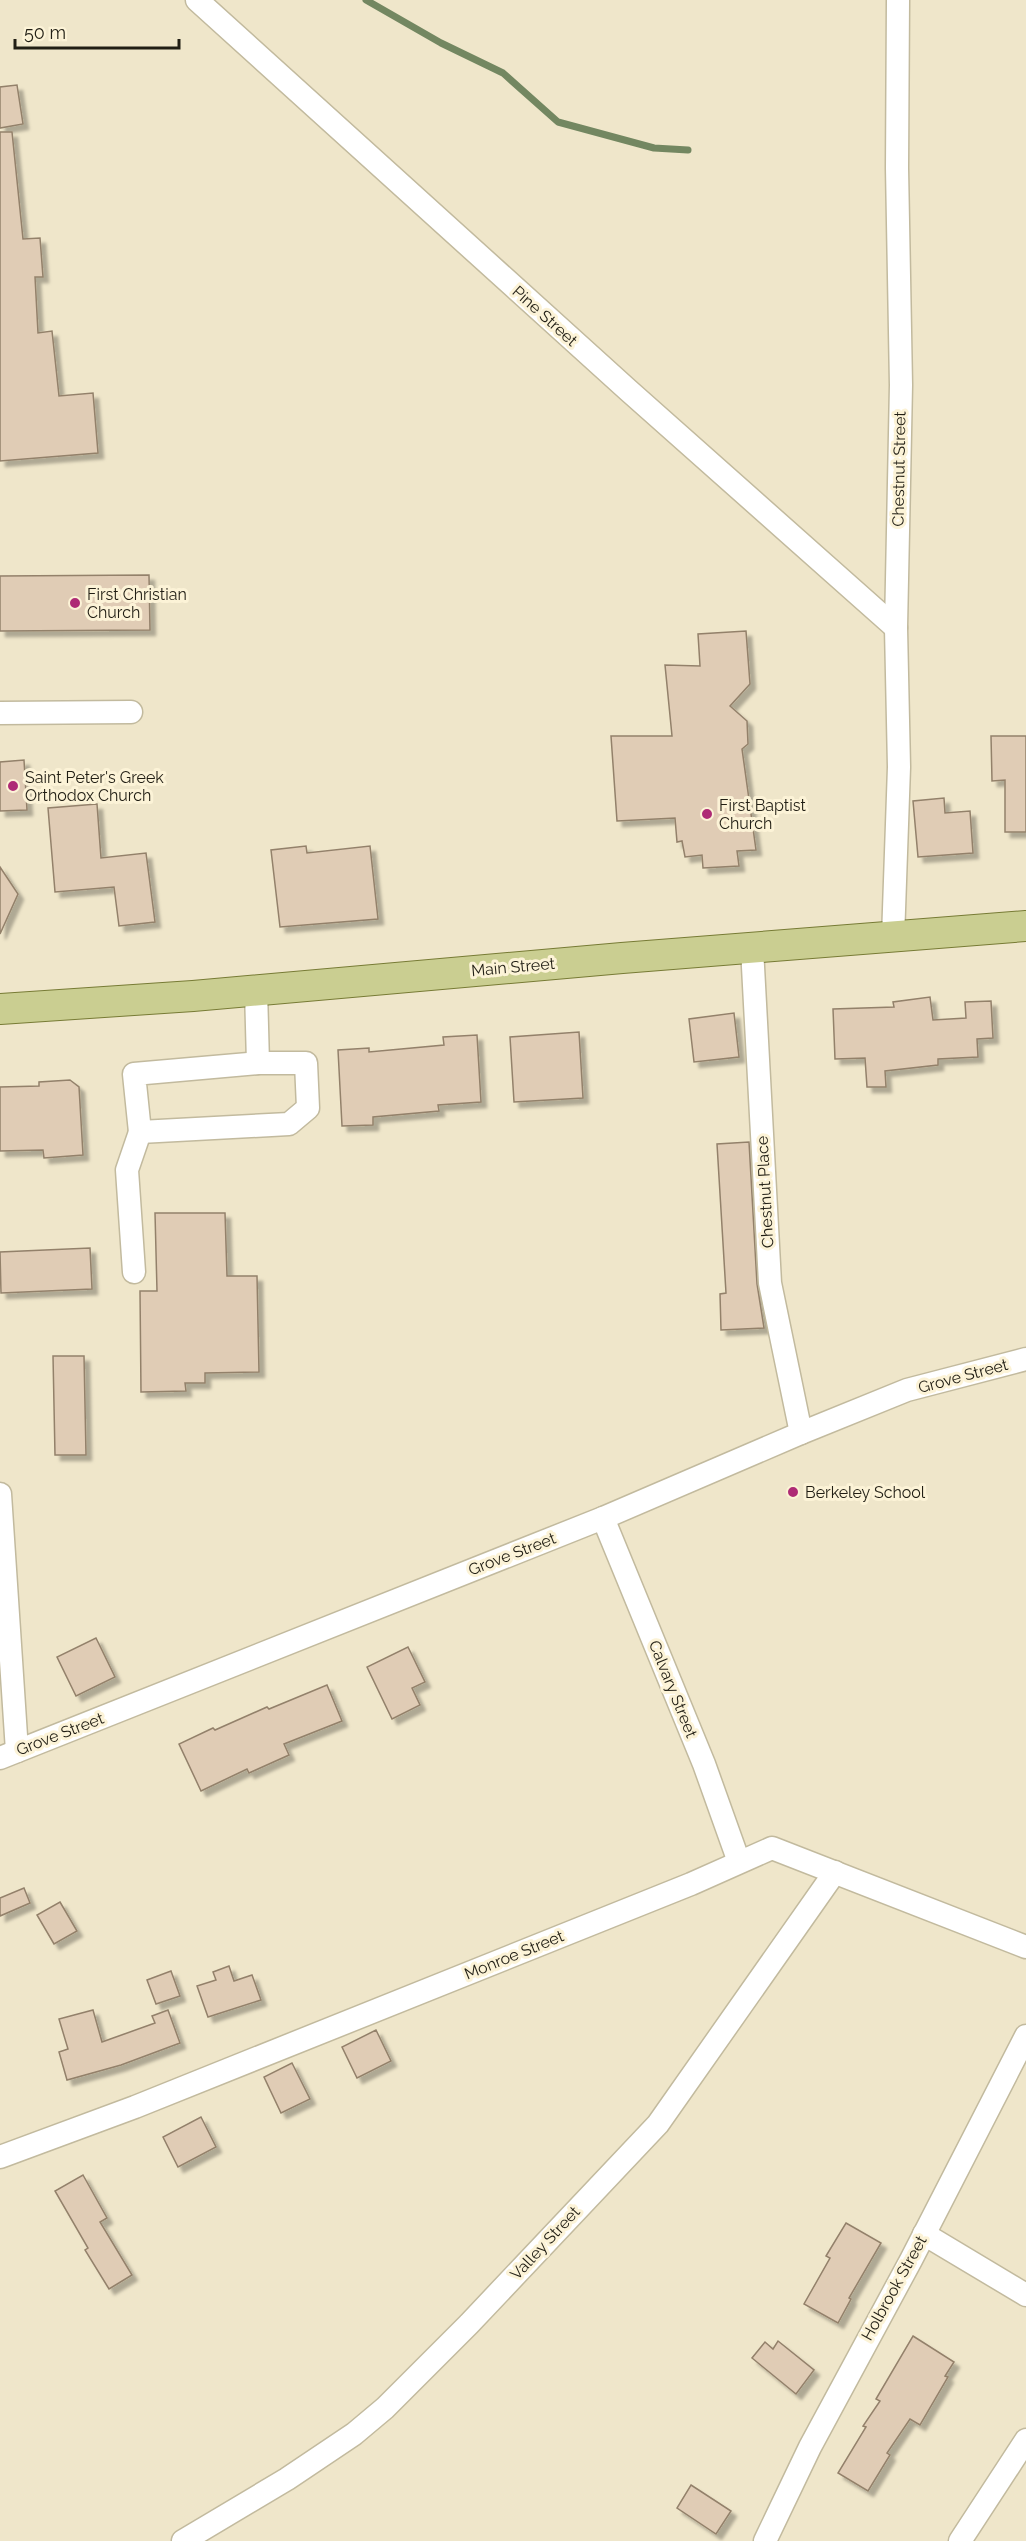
<svg xmlns="http://www.w3.org/2000/svg" width="1026" height="2541" viewBox="0 0 1026 2541" font-family="Raleway,sans-serif">
<style>
.lines{fill:none;stroke-linecap:round;stroke-linejoin:round}
.stream{stroke:#738761;stroke-width:7}
.building{fill:#e0ccb5;stroke:#93816b;stroke-width:1.5;filter:url(#shadow)}
.minor-casing{stroke:#c2ba9e;stroke-width:25}
.major-casing{stroke:#777b35;stroke-width:32}
.minor{stroke:#fff;stroke-width:22}
.major{stroke:#cace91;stroke-width:30}
.poi-dot{fill:#ae2b75;stroke:#fcf3d7;stroke-width:2}
.labels{text-anchor:middle;dominant-baseline:central;stroke-width:6;stroke-linejoin:round;paint-order:stroke}
.street-label{font-size:16px;fill:#211e14;stroke:#fcf3d7}
.poi-label{font-size:16px;fill:#211e14;stroke:#fcf3d7;text-anchor:start}
</style>
<defs>
<filter id="shadow"><feDropShadow dx="5.5" dy="5.5" stdDeviation="1.5" flood-color="#0004"/></filter>
</defs>
<rect width="100%" height="100%" fill="#efe6ca"/>
<g class="lines">
<path class="stream" d="M366,0L441,43L503,73L558,122L654,148L688,150"/>
</g>
<g class="building">
<path d="M17,85L23,124L0,128V87Z"/>
<path d="M0,132H12L23,239L40,238L43,277H35L38,333L52,331L59,396L93,393L98,453L0,461Z"/>
<path d="M149,575L150,630L0,631V576Z"/>
<path d="M746,631L750,684L730,706L747,721L748,744L742,749L756,850L737,851L739,866L703,868L702,855L685,857L682,841L677,842L675,818L617,821L611,736H672L665,665L700,666L698,634Z"/>
<path d="M991,736H1026V832H1005V780L992,781Z"/>
<path d="M24,760L27,810L0,811V762Z"/>
<path d="M944,798L945,813L970,811L973,853L918,857L913,801Z"/>
<path d="M97,804L101,858L146,853L155,922L119,926L114,887L55,892L48,808Z"/>
<path d="M306,846L307,853L370,846L378,919L280,927L271,850Z"/>
<path d="M0,867L18,894L0,934Z"/>
<path d="M930,997L933,1020L966,1018L965,1002L991,1001L993,1038L977,1039L978,1057L938,1059V1065L885,1071L886,1087H867L865,1058L835,1059L833,1009L894,1007L893,1002Z"/>
<path d="M734,1013L739,1057L694,1062L689,1019Z"/>
<path d="M579,1032L583,1098L514,1102L510,1037Z"/>
<path d="M477,1035L481,1102L438,1105L439,1111L373,1117V1125L342,1126L338,1050L369,1048V1052L444,1045L443,1037Z"/>
<path d="M70,1080L79,1087L83,1155L44,1158L43,1150L0,1151V1087L39,1086V1082Z"/>
<path d="M749,1142L757,1284L764,1328L721,1330L720,1294L726,1293L717,1144Z"/>
<path d="M155,1213H225L227,1276H257L259,1372L205,1373V1383H185L186,1391L141,1392L140,1291H157Z"/>
<path d="M90,1248L92,1289L1,1293L0,1252Z"/>
<path d="M53,1356H84L86,1455H55Z"/>
<path d="M96,1638L115,1677L76,1696L57,1657Z"/>
<path d="M408,1647L425,1682L412,1688L420,1705L392,1719L367,1667Z"/>
<path d="M327,1685L342,1721L284,1744L289,1755L249,1773L247,1769L201,1791L179,1744L213,1728L215,1730L267,1707L269,1709Z"/>
<path d="M24,1888L30,1903L0,1916V1898Z"/>
<path d="M60,1902L77,1931L54,1944L37,1915Z"/>
<path d="M229,1966L234,1981L252,1975L261,2000L208,2017L197,1986L216,1980L213,1972Z"/>
<path d="M171,1971L180,1996L156,2004L147,1980Z"/>
<path d="M93,2010L102,2042L155,2023L152,2016L168,2010L180,2043L121,2065L67,2080L59,2052L68,2049L59,2019Z"/>
<path d="M376,2030L391,2061L357,2078L342,2047Z"/>
<path d="M292,2063L310,2099L281,2113L264,2077Z"/>
<path d="M201,2117L216,2147L178,2167L163,2137Z"/>
<path d="M83,2175L107,2218L100,2222L132,2275L109,2289L85,2250L88,2248L55,2191Z"/>
<path d="M846,2223L881,2243L849,2298L851,2299L838,2323L804,2304L830,2258L826,2256Z"/>
<path d="M913,2336L954,2362L945,2376L948,2377L920,2425L910,2419L887,2453L890,2455L868,2491L838,2473L866,2427L863,2426L880,2401L876,2399Z"/>
<path d="M778,2341L814,2370L796,2394L752,2358L765,2342L773,2349Z"/>
<path d="M691,2485L731,2511L716,2534L677,2508Z"/>
</g>
<g class="lines">
<defs>
<g id="minor">
<path d="M197,0L628,390L896,628"/>
<path d="M0,713L131,712"/>
<path d="M893,938L899,767L896,628L901,385L897,168L898,0"/>
<path d="M752,948L770,1283L801,1433"/>
<path d="M256,990L258,1063"/>
<path d="M258,1063H306L308,1108L289,1124L140,1132L134,1074Z"/>
<path d="M134,1272L127,1170L140,1132"/>
<path d="M0,1494L17,1751"/>
<path d="M603,1518L704,1764L739,1862"/>
<path d="M0,1758L603,1518L801,1433L907,1390L1026,1359"/>
<path d="M0,2157L135,2107L691,1884L772,1848L1026,1947"/>
<path d="M924,2234L1026,2295"/>
<path d="M183,2541L287,2479L354,2434L385,2408L469,2324L658,2124L835,1872"/>
<path d="M765,2541L810,2447L911,2260L1026,2036"/>
<path d="M960,2541L1026,2440"/>
</g>
<path id="major" d="M0,1009L193,996L622,958L1026,926"/>
</defs>
<use href="#minor" class="minor-casing"/>
<use href="#major" class="major-casing"/>
<use href="#minor" class="minor"/>
<use href="#major" class="major"/>
</g>
<g class="poi-dot">
<circle cx="75" cy="603" r="6"/>
<circle cx="13" cy="786" r="6"/>
<circle cx="707" cy="814" r="6"/>
<circle cx="793" cy="1492" r="6"/>
</g>
<g class="labels">
<g class="street-label">
<text transform="translate(545 316) rotate(42)">Pine Street</text>
<text transform="translate(899 469) rotate(-89)">Chestnut Street</text>
<text transform="translate(513 967) rotate(-5)">Main Street</text>
<text transform="translate(765 1192) rotate(-93)">Chestnut Place</text>
<text transform="translate(963 1376) rotate(-15)">Grove Street</text>
<text transform="translate(512 1554) rotate(-21)">Grove Street</text>
<text transform="translate(673 1689) rotate(68)">Calvary Street</text>
<text transform="translate(60 1734) rotate(-21)">Grove Street</text>
<text transform="translate(514 1955) rotate(-22)">Monroe Street</text>
<text transform="translate(545 2243) rotate(-47)">Valley Street</text>
<text transform="translate(894 2288) rotate(-61)">Holbrook Street</text>
</g>
<g class="poi-label">
<text x="87" y="594">First Christian<tspan x="87" dy="18">Church</tspan></text>
<text x="25" y="777">Saint Peter's Greek<tspan x="25" dy="18">Orthodox Church</tspan></text>
<text x="719" y="805">First Baptist<tspan x="719" dy="18">Church</tspan></text>
<text x="805" y="1492">Berkeley School</text>
</g>
</g>
<path d="M15 39v9h164v-9" fill="none" stroke="#211e14" stroke-width="3"/>
<text x="24" y="39" font-size="18" fill="#211e14" stroke="#fcf3d7" stroke-width="4.5" paint-order="stroke">50 m</text>
</svg>
